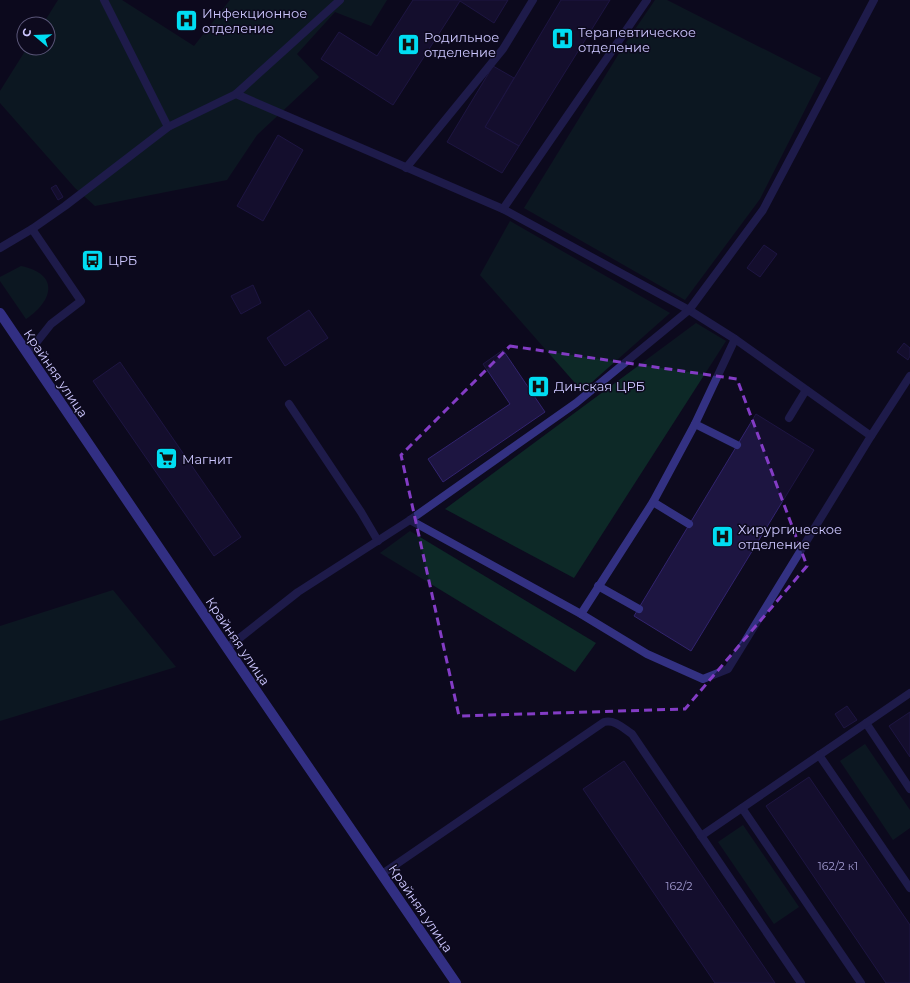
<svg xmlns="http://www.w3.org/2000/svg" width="910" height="983" viewBox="0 0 910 983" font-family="Montserrat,sans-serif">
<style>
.green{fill:#0d2927}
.building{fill:#1d1541;stroke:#32246f}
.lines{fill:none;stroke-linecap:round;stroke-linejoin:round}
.service{stroke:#333182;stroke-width:8}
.secondary{stroke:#605eff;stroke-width:10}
.marked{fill:none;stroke:#833cc5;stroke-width:3;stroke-dasharray:8 5;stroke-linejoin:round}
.labels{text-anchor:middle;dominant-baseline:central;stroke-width:3;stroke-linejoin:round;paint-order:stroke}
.number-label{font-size:11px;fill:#a19ad0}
.poi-label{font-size:13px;fill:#cdc7ff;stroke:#0d0a1e;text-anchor:start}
.street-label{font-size:13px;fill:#cdc7ff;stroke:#0d0a1e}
</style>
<rect width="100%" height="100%" fill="#0d0a1e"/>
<g class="green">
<path d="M58,0H122L194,46L230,0H387L371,26L335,12L297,54L319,77L257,135L227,180L95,206L75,188L0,103V91L27,48H48V24H43Z"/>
<path d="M655,0H667L821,78L760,199L685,300L524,208L623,47Z"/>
<path d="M510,221L670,313L582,391L480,275Z"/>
<path d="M21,266C59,274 54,300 26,319L0,281V277Z"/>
<path d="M696,323L726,341L574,578L445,509Z"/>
<path d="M410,531L596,643L575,672L380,553Z"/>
<path d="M113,590L176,667L0,721V626Z"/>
<path d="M865,744L910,810V828L893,840L840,761Z"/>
<path d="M743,825L799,907L774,924L718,842Z"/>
</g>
<g class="building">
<path d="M413,0H508L494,23L460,1L393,105L321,59L339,32L377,56Z"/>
<path d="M561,0H610L519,146L485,127Z"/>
<path d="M493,66L514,78L485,127L519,146L502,173L447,142Z"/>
<path d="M278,135L303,150L263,221L237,206Z"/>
<path d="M56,185L63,197L58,200L51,188Z"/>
<path d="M764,245L777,254L760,277L747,268Z"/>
<path d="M253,285L261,303L241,314L231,296Z"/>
<path d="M309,310L328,338L285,366L267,338Z"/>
<path d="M904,343L910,348V356L908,360L897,352Z"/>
<path d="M503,350L545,412L443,482L428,459L510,404L483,364Z"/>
<path d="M120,362L241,537L214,556L93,381Z"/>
<path d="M756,414L814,450L691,651L634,616Z"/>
<path d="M847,706L857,720L844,728L835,714Z"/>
<path d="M910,712V757L889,726Z"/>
<path d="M624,761L775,983H715L583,789Z"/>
<path d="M809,777L910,925V983H886L766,806Z"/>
</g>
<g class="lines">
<g class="service">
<path d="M104,0L168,127"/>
<path d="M236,94L503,209L689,310L735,339L871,436"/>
<path d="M406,168L503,49L533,0"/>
<path d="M503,209L647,0"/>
<path d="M0,248L32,229L65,206L168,127L236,94L340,0"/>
<path d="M28,353L51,324L81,301L32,229"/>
<path d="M289,404L361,512L378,541"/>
<path d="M789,418L806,390"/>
<path d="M695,424L737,445"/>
<path d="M653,502L689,524"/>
<path d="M410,520L581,614L647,654L703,679L728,669L871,436L910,376"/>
<path d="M598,586L639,609"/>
<path d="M581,614L653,502L695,424L735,339"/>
<path d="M227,648L298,592L410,520L576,403L689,310L763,210L874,0"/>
<path d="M866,723L910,789"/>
<path d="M819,755L910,888"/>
<path d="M742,808L861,983"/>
<path d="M701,836L910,693"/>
<path d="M382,874L604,722C615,719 624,729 632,734L801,983"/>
</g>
<path class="secondary" d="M0,313L227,648L456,983"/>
</g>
<path d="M0 0H910V983H0ZM510,346L737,379L807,566L685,709L459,716L401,455Z" fill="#0d0a1e" fill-opacity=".55" fill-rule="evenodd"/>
<path class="marked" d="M510,346L737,379L807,566L685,709L459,716L401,455Z"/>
<defs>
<symbol id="hospital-square" viewBox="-11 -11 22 22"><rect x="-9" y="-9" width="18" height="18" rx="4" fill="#00ddf2" stroke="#0d0a1e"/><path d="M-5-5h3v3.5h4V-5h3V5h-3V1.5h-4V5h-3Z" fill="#111"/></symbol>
<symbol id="bus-square" viewBox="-11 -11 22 22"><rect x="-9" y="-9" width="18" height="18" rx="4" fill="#00ddf2" stroke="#0d0a1e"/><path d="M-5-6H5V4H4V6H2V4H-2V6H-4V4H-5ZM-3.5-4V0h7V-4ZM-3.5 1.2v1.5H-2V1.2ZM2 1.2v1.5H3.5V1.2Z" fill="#111"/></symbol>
<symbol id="supermarket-square" viewBox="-11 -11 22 22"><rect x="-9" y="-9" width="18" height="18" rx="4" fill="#00ddf2" stroke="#0d0a1e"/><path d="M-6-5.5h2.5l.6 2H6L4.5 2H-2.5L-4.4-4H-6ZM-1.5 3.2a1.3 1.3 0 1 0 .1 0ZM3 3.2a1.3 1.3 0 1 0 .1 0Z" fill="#111"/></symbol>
</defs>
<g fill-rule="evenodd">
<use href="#hospital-square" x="174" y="8" width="25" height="25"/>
<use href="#hospital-square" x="550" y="26" width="25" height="25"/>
<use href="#hospital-square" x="396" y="32" width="25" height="25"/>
<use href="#bus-square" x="80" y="248" width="25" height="25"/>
<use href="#hospital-square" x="526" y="374" width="25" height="25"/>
<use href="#supermarket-square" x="154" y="446" width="25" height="25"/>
<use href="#hospital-square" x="710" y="524" width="25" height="25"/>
</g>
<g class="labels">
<g class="number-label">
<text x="838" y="866">162/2 к1</text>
<text x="679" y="886">162/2</text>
</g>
<g class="poi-label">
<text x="202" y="13">Инфекционное<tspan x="202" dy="15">отделение</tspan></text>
<text x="578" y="32">Терапевтическое<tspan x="578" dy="15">отделение</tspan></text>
<text x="424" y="37">Родильное<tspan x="424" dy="15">отделение</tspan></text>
<text x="108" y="260">ЦРБ</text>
<text x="554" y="386">Динская ЦРБ</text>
<text x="182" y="459">Магнит</text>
<text x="738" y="529">Хирургическое<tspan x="738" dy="15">отделение</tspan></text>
</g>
<g class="street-label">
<text transform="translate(56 373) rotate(56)">Крайняя улица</text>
<text transform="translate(238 641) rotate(56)">Крайняя улица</text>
<text transform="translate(421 908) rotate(56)">Крайняя улица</text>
</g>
</g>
<g transform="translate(36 36) rotate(289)"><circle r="19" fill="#0d0a1e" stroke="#5a5678"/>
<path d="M0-3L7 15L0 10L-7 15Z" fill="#00ddf2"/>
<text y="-6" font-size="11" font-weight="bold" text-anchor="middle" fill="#cdc7ff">С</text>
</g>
</svg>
